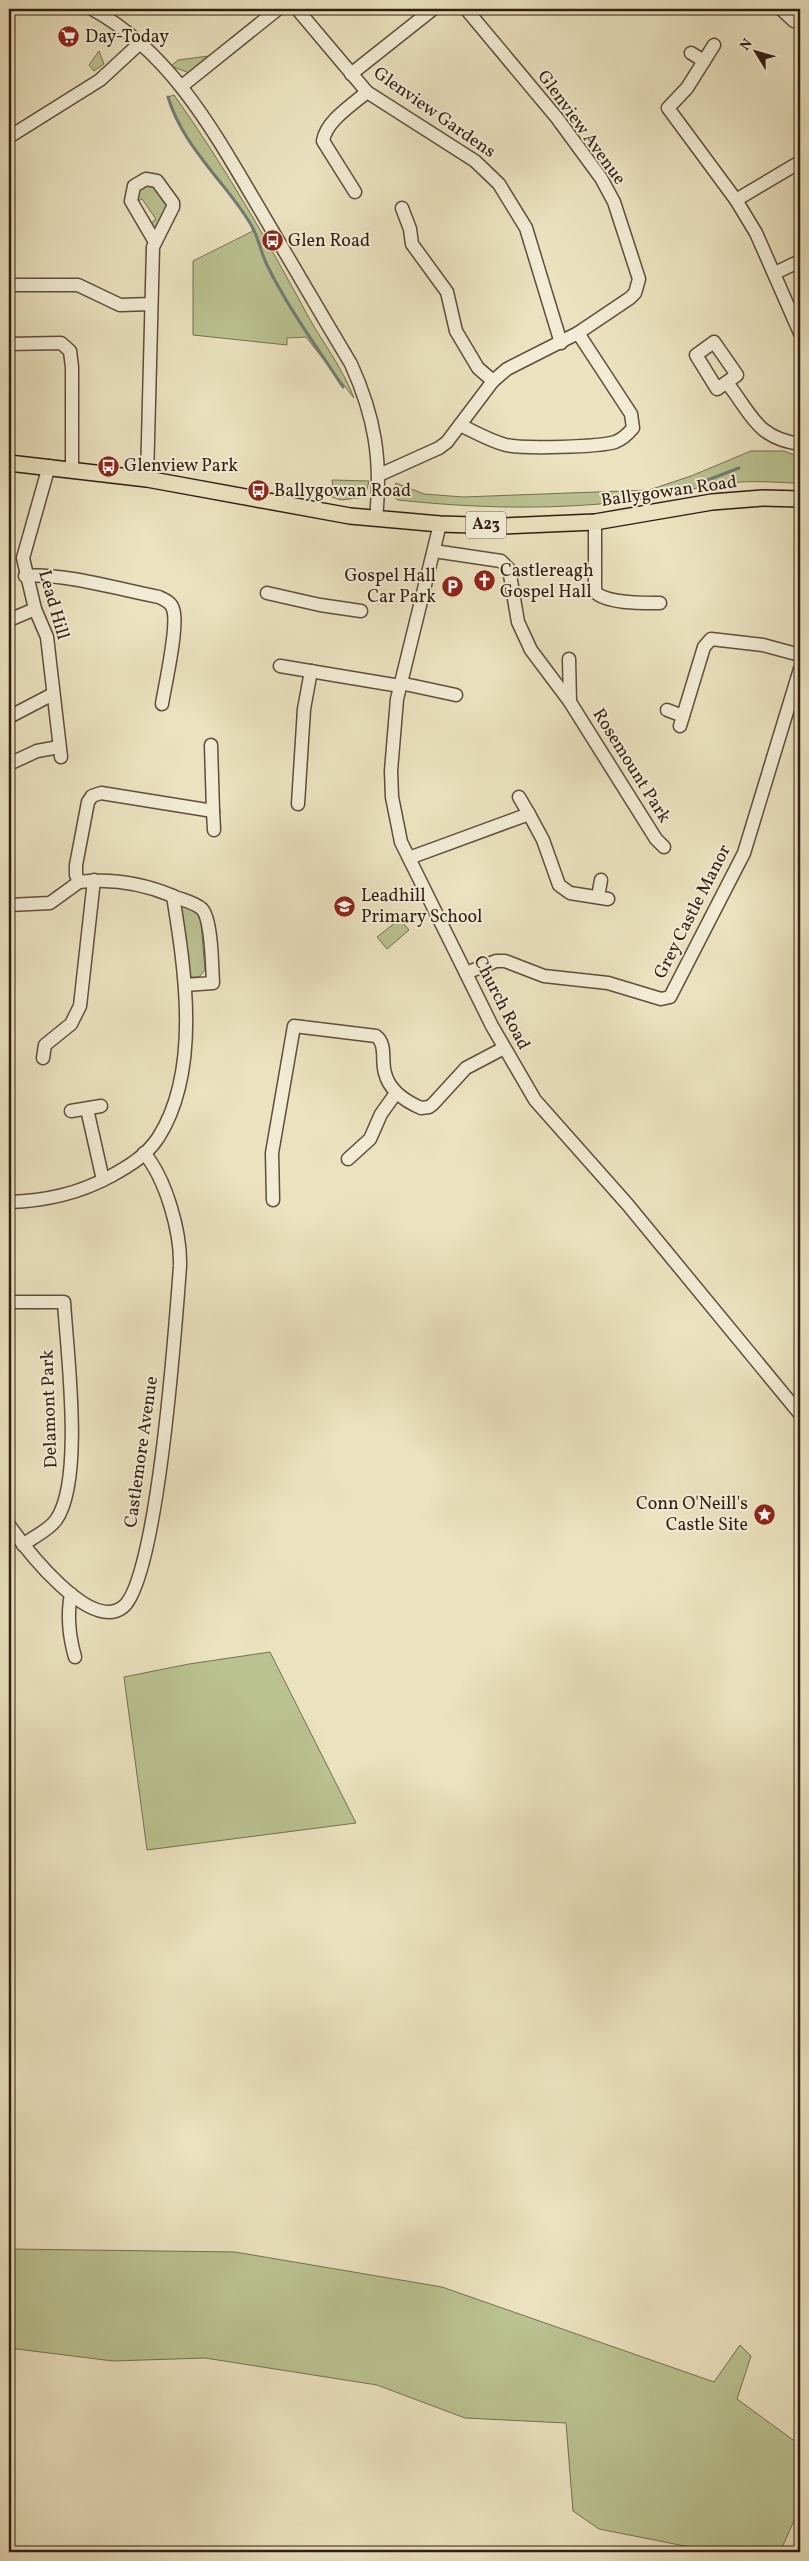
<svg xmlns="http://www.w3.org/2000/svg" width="809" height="2561" viewBox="0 0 809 2561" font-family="Vollkorn,serif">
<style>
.green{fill:#bac290;stroke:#757051}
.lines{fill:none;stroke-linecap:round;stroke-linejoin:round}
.stream{stroke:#707c77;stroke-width:3}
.minor-casing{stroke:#5f4e3d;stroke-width:15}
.major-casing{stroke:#301d12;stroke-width:18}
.minor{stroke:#f2ecd5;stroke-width:12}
.major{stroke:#ebe2bf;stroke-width:15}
.labels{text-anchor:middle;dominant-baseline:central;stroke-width:4;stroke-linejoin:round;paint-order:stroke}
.shield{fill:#f2ecd5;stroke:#6a5b4c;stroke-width:1}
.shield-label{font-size:16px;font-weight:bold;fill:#301d12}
.poi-label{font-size:18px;fill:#301d12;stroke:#f2ecd5;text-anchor:start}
.street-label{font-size:18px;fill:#301d12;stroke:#f2ecd5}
</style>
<rect width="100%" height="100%" fill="#ebe2bf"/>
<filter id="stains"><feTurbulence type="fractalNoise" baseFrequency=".004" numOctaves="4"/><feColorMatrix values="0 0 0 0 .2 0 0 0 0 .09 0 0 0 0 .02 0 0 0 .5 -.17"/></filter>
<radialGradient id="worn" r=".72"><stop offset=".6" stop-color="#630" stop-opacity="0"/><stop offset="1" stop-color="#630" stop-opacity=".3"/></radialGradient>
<g class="green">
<path d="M99,51L104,64L94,71L89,65Z"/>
<path d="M209,56H211L189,73L171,66L178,60Z"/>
<path d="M174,95C224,165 267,240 308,316C324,345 341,365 354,398L306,337L287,338V345L193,335V261L253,231C245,208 225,191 210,171C193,149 177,124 168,97Z"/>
<path d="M141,185L153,187L169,204L156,229L150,224L156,219L142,199L136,202V191Z"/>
<path d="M751,451H784L800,457L794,483C770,482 746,480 722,484C688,488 655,499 621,502C546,510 473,508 398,500L392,495L396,483L424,494L463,497L649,490L691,476Z"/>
<path d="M332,480L369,481L365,497L341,500L319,493L318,489L333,488Z"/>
<path d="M182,903L200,913L205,970L199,977H192L187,973L179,908Z"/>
<path d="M400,919L409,930L387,949L377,937Z"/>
<path d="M270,1652L356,1823L147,1850L124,1677L189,1664Z"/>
<path d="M9,2249L235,2252L442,2287L714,2382L740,2345L751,2356L737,2399L800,2445V2514H797L780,2552H715L599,2529L573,2511L566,2423L465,2418L377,2385L205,2358L113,2361L9,2348Z"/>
</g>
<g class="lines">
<g class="stream">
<path d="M168,97C183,147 224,180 250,223C259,237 260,251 267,265C288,308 317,347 343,387"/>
<path d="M705,481L739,468"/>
</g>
<defs>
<g id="minor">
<path d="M92,9C173,53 217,137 262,213C292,264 321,314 351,364C375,417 382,460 376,518"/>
<path d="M297,9L367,92L475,161L499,184L526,228L561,343"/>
<path d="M781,9L794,21L800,23"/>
<path d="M714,45L687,88L668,108L736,200L756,233L800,333"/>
<path d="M691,53L704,61"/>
<path d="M351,74L433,9"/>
<path d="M182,86L278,9"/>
<path d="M9,137L100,80L140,43"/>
<path d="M355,192L323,141C326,121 352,105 367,92"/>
<path d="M736,200L800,162"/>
<path d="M402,208L410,229L412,244L447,292L456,331L478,368L493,381"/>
<path d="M775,273L800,261"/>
<path d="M9,285H78L120,305L151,304"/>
<path d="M714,342L737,375L717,389L696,355Z"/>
<path d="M9,344L61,343L70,351L72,367V469"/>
<path d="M728,384C752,415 757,438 800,444"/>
<path d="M460,425C475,432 490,441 506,445C523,449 600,447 615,442C623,439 628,434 633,428L631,414L578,333"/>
<path d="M49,466L23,558L35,609L47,637L61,757"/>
<path d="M379,475L439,448L447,442L493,381L507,369L578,333L630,298L635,293L639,279L614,202L601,178L557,118L466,9"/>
<path d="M147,479L153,247L173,207V203L157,181L146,179L134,186L131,201L155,242"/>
<path d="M595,522V592C607,604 644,603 660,603"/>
<path d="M440,524L397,699L391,771L392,797L401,842L492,1026L535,1100L628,1205L800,1414"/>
<path d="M434,551L501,561L509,569L518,622L531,650L570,702L656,839L664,847"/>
<path d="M25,576C60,572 122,590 159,597C165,600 171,602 173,609C179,625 165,685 162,704"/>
<path d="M267,593L320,605L361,611"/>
<path d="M9,620L35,609"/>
<path d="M569,659L570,702"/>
<path d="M280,666L400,686"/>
<path d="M400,683L456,695"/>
<path d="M667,710L683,716"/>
<path d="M9,717L53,694"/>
<path d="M680,726L704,647L711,639L763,645L800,655"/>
<path d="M9,764L37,751L59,747"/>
<path d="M519,797L529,814"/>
<path d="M298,804L304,709L311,671"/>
<path d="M213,811L214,830"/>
<path d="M409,858L529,814L543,840L559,885L570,893L608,899"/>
<path d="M79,882L76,875V865L88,802L92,796L101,793L213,811L211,745"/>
<path d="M173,896C182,900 194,902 202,909C212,920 212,967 213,983L185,985"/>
<path d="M598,897L601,880"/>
<path d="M9,905L50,903L79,882"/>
<path d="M466,973L496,961H505L544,976L608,983L661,999L670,997L744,853L800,669"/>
<path d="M43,1058L45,1045L71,1024L80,1006L94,880"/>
<path d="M87,1109L103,1180"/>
<path d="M71,1111L101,1106"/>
<path d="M348,1159L370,1139L381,1114L396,1093"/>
<path d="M273,1200L272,1153L294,1026L376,1036C387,1044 381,1061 385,1073C389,1090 405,1101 421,1108L429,1107L433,1104L466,1068L504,1048"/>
<path d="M9,1202C46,1201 78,1194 111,1176C129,1166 146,1156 158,1138C201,1071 185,970 173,896C142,883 113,878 79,882"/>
<path d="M14,1302H64C67,1352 84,1481 56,1520C48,1531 33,1537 23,1545"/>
<path d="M9,1525C25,1548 90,1633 123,1607C158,1580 176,1320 180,1266C181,1232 166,1179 144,1153"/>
<path d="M71,1594C67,1615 69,1636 75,1657"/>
</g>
<path id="major" d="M9,463L147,479L350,516L440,524L504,526L595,522L712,502L763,498L800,499"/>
</defs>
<use href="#minor" class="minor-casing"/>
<use href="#major" class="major-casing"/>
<use href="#minor" class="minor"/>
<use href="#major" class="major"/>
</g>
<defs>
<symbol id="supermarket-disc" viewBox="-11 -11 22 22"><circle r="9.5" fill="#8f2418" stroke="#f2ecd5"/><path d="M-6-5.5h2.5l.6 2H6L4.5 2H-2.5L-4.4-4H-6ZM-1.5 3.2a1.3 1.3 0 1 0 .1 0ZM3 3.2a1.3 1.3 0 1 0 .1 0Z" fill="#fff"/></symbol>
<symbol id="bus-disc" viewBox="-11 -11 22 22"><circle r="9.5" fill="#8f2418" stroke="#f2ecd5"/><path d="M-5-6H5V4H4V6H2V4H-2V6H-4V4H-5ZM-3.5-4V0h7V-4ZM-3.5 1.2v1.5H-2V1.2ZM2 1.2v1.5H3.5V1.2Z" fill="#fff"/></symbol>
<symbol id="church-disc" viewBox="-11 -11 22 22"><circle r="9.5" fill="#8f2418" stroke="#f2ecd5"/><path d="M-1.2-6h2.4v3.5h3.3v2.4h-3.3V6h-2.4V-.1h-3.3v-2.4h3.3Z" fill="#fff"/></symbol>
<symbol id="parking-disc" viewBox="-11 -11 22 22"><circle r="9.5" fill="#8f2418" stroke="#f2ecd5"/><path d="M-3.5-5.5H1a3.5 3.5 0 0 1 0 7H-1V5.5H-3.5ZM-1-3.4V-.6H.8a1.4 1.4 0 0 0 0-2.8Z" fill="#fff"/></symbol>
<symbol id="school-disc" viewBox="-11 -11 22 22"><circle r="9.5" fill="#8f2418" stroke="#f2ecd5"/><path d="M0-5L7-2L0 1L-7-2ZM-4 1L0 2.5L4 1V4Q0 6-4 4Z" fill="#fff"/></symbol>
<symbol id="sight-disc" viewBox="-11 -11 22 22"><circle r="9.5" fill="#8f2418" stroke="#f2ecd5"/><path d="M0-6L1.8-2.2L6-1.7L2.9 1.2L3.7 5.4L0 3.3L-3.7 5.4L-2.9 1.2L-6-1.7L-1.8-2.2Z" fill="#fff"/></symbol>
</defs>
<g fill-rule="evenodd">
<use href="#supermarket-disc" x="56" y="24" width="25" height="25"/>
<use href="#bus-disc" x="260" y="228" width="25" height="25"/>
<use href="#bus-disc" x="96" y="454" width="25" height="25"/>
<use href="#bus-disc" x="246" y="478" width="25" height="25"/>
<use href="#church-disc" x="472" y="568" width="25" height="25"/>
<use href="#parking-disc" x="440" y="574" width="25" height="25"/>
<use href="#school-disc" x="332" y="894" width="25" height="25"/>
<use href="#sight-disc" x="752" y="1502" width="25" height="25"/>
</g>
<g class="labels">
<rect class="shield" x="466" y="511.5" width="40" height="27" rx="4"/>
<g class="shield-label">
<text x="486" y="525">A23</text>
</g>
<g class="poi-label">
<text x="85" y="37">Day-Today</text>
<text x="288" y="241">Glen Road</text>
<text x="124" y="466">Glenview Park</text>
<text x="274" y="491">Ballygowan Road</text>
<text x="500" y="571">Castlereagh<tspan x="500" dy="21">Gospel Hall</tspan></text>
<text x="436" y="576" text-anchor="end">Gospel Hall<tspan x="436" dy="21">Car Park</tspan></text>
<text x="361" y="896">Leadhill<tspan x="361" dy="21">Primary School</tspan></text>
<text x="748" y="1504" text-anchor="end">Conn O'Neill's<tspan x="748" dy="21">Castle Site</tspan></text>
</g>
<g class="street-label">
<text transform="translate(434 113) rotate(35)">Glenview Gardens</text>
<text transform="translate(581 128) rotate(54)">Glenview Avenue</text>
<text transform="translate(669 492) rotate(-8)">Ballygowan Road</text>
<text transform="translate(53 605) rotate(74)">Lead Hill</text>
<text transform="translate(631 766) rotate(58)">Rosemount Park</text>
<text transform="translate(693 912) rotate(-63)">Grey Castle Manor</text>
<text transform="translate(501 1003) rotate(63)">Church Road</text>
<text transform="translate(50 1409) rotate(-92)">Delamont Park</text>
<text transform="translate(142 1452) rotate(-82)">Castlemore Avenue</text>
</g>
</g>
<rect width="809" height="2561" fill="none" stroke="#ebe2bf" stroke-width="30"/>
<rect x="10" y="10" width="789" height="2541" fill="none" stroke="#301d12" stroke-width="2.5"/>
<rect x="15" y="15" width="779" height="2531" fill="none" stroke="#301d12"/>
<g transform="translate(756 52) rotate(307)" stroke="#f2ecd5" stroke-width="4" paint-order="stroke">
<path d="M0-4L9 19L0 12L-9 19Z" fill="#301d12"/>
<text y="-8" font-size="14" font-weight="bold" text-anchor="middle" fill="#301d12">N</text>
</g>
<rect width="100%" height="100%" filter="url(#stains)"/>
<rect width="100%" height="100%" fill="url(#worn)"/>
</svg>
